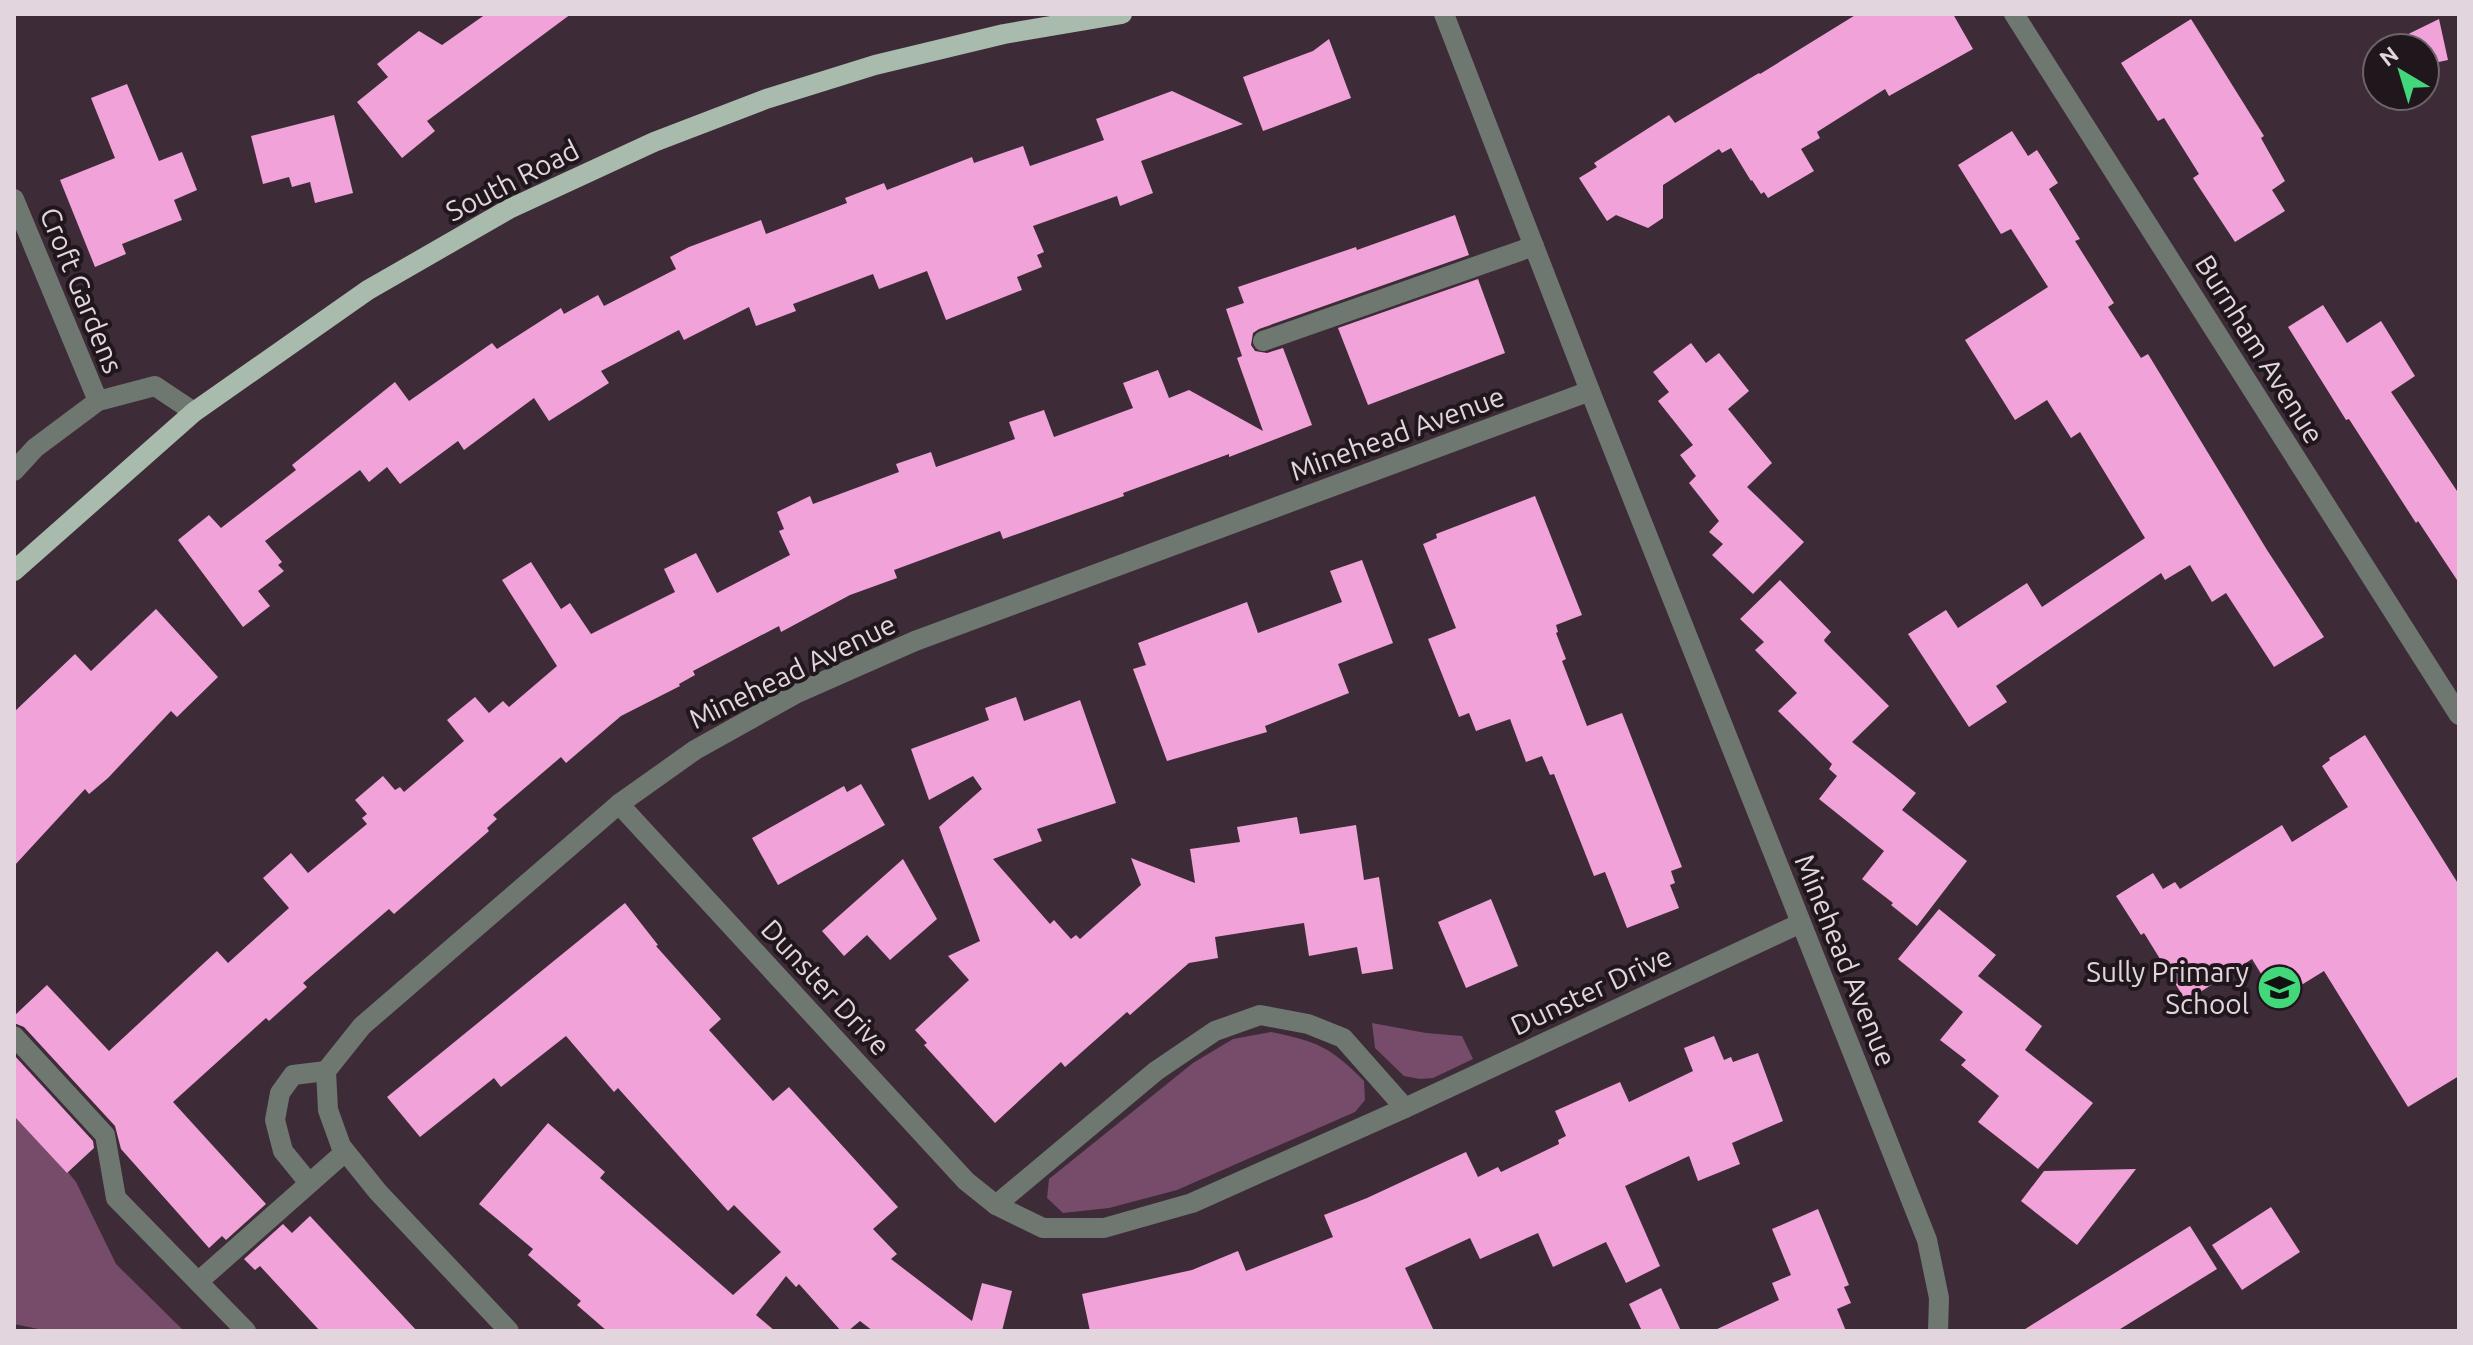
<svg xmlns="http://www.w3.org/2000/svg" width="2473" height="1345" viewBox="0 0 2473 1345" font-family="Ubuntu,sans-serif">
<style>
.green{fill:#774b6a}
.building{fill:#f1a2d8}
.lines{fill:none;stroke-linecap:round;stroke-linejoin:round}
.minor{stroke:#6e7770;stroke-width:20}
.major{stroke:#a8bbac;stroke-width:20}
.labels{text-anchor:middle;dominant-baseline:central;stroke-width:8;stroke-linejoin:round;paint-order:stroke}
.street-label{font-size:28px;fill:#e2d5dd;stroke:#20171d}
.poi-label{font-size:28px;fill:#e2d5dd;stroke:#20171d;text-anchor:end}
</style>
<rect width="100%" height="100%" fill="#3e2b38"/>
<g class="green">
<path d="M1372,1023L1426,1033L1462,1036L1473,1059L1433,1078L1420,1079L1404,1076L1375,1048Z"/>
<path d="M1271,1032C1318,1042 1329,1046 1364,1081L1365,1100L1355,1112L1177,1190L1109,1208L1063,1213L1047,1198L1049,1179L1193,1063L1233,1039Z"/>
<path d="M14,1106L76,1182L116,1264L184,1331H48L14,1324Z"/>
</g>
<g class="building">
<path d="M486,14H571L427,121L435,131L402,158L357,102L388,77L377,64L419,31L442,45Z"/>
<path d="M1857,14H1953L1973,49L1889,96L1885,89L1817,132L1820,138L1801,149L1814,171L1768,198L1764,192L1761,194L1752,180L1751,181L1731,148L1722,153L1719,149L1663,185V218L1648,228L1616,215L1607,221L1579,178L1597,167L1594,163L1669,115L1675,123L1759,73L1760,74Z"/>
<path d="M2191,19L2264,136L2261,138L2285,181L2272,190L2285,211L2235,242L2193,178L2199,174L2164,118L2158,121L2121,63Z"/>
<path d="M2439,19L2448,60L2425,65V48H2389L2388,44Z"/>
<path d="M1329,39L1351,98L1263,131L1243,77L1313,51Z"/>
<path d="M127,84L159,161L182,152L197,190L174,200L182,220L122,244L126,254L95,267L60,180L115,158L91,98Z"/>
<path d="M1172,91L1243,124L1141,161L1153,193L1120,206L1117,196L1033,226L1044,252L1037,255L1042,267L1017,277L1022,290L946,320L927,271L879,289L873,274L793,304L796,311L756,326L749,307L684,340L679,330L601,371L609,383L549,421L534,398L464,450L458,441L400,484L387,467L369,482L360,470L265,541L282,562L278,565L284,571L258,591L270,606L243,627L178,540L209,515L221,528L296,470L292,465L395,382L409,401L492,343L497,349L561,308L564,314L598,295L604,306L676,269L670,257L689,247L761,220L766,234L847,203L845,198L884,183L887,190L972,157L974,163L1023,146L1030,166L1104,140L1096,119Z"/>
<path d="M334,115L353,193L315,203L310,182L292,187L289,177L263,184L251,136Z"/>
<path d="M2012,131L2028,156L2037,150L2058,183L2049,189L2080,239L2075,241L2114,303L2108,307L2141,358L2148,354L2267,550L2324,637L2274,667L2226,593L2212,602L2190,565L2165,580L2161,573L1996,686L2007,702L1969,727L1908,634L1946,610L1958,628L2027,583L2042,607L2145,538L2080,432L2071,438L2047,400L2015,420L1965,340L2048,287L2011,229L2001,234L1958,165Z"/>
<path d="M1455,215L1469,255L1259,329L1253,333L1251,345L1255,351L1267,353L1283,348L1312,425L1229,457V454L1123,493L1124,496L1003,539L1000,531L894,570L897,578L850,595L781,632L779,626L693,671L695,675L679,684L680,686L621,716L566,763L561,757L493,815L497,819L487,828L489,831L394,914L389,909L332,958L303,983L307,987L269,1021L266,1018L173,1102L266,1204L226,1240L222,1236L209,1248L121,1149L115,1126L24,1027L14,1023V1016L47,985L109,1051L217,951L228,963L289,908L263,878L291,853L308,873L367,824L362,818L367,814L355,800L383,776L395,790L400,787L404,792L464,741L447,720L475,697L489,713L503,701L509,707L557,666L502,580L531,562L561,609L570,603L591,634L675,592L664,569L696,553L717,593L790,555L779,531L784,529L777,512L810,496L813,504L899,472L896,464L931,452L936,467L1015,439L1009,422L1044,410L1054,437L1133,408L1123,383L1158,370L1169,398L1189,390L1263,431L1237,358L1242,356L1226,309L1244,303L1238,287L1356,247L1357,250Z"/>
<path d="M1478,279L1505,353L1368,405L1338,328Z"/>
<path d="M2323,305L2347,343L2381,321L2415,376L2391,392L2459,494V583L2418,521L2416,523L2349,419L2346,420L2288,327Z"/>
<path d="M1691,343L1706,363L1719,353L1749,391L1728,409L1772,463L1747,487L1804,542L1753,594L1712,555L1723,544L1709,532L1719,521L1689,483L1696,476L1680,455L1693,445L1658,401L1669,392L1653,372Z"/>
<path d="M1535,496L1582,615L1556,625L1558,632L1556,633L1566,659L1562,661L1587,726L1622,713L1682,867L1671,871L1675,883L1670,885L1679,908L1627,928L1605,872L1594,876L1554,774L1550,775L1542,756L1526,762L1510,719L1476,731L1469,713L1459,717L1428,639L1456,628L1423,544L1437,538L1436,534Z"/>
<path d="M1362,560L1393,643L1338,664L1349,693L1265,726L1267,732L1167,761L1133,669L1146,665L1138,643L1247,602L1258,633L1342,602L1330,571Z"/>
<path d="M1780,580L1831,632L1824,640L1825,642L1889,706L1852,742L1916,793L1902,810L1967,861L1917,926L1891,905L1893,903L1862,879L1884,851L1819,799L1837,776L1829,769L1832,764L1778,711L1797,693L1755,650L1764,642L1740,619Z"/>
<path d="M156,609L218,677L177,717L171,711L108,778L89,794L85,789L14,866V712L75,654L91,671Z"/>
<path d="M1016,697L1024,721L1080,700L1116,803L1037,829L1042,841L993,859L1050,924L1054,920L1071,939L1076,935L1080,939L1141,885L1131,858L1195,883L1190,849L1240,842L1237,827L1297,817L1300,834L1356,825L1364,880L1379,877L1393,969L1362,974L1357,947L1309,956L1304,923L1215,937L1218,958L1189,963L1130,1015L1127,1012L1065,1067L1061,1062L995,1123L924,1045L927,1043L915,1030L969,980L948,956L980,941L939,827L982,789L973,776L929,800L911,749L989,720L985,708Z"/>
<path d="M2365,735L2459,885V1076L2408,1107L2324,971L2277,1000L2252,959L2186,1001L2144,933L2141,935L2116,896L2153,873L2163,889L2175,882L2180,889L2282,825L2292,842L2348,807L2322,766L2330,760L2329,758Z"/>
<path d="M861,784L885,825L778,885L752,838L844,786L847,792Z"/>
<path d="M903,859L937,919L890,960L867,935L844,956L822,931Z"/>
<path d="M1491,899L1518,966L1466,988L1438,922Z"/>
<path d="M625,903L658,945L656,946L721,1019L709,1030L744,1069L773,1101L789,1087L898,1207L873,1229L897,1254L891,1259L972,1321L982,1283L1012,1291L1002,1331H873L860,1321L848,1331H841L799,1284L796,1287L786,1276L756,1315L775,1331H607L577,1305L581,1301L528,1255L533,1249L479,1204L548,1123L605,1172L600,1178L733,1295L781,1252L734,1205L728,1211L618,1088L614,1092L566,1036L501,1087L494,1078L420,1137L387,1097Z"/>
<path d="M1939,909L1996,955L1978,976L2042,1026L2025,1050L2093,1103L2038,1169L1978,1122L1999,1096L1961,1065L1966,1060L1940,1040L1963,1012L1898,959Z"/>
<path d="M1714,1036L1724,1060L1731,1057L1733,1062L1758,1053L1783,1121L1732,1143L1740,1164L1698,1181L1689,1156L1625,1186L1660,1266L1626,1283L1606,1242L1553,1267L1538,1233L1480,1259L1470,1238L1405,1268L1434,1331H1090L1082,1294L1192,1270L1238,1251L1246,1271L1333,1237L1324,1215L1367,1198L1466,1152L1478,1177L1498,1167L1501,1172L1559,1144L1558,1140L1566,1136L1555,1111L1620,1082L1629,1102L1693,1071L1684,1048Z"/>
<path d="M14,1055L93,1141L94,1148L67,1173L14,1116Z"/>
<path d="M2136,1169L2077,1245L2021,1201L2044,1171Z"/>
<path d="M2271,1207L2300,1252L2242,1290L2212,1245Z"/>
<path d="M1818,1209L1849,1285L1844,1287L1851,1303L1837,1309L1846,1331H1713L1779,1300L1772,1283L1791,1275L1772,1229Z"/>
<path d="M310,1216L417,1331H320L260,1266L255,1270L244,1259L283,1224L292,1233Z"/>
<path d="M2190,1226L2217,1269L2117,1331H2022Z"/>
<path d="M1661,1288L1681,1331H1642L1629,1304Z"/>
</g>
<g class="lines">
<g class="minor">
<path d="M1444,14L1590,391L1927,1240L1939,1298L1938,1331"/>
<path d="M2014,14L2459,715"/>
<path d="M14,199L98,401"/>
<path d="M1263,341L1534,246"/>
<path d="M14,471L35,448L98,401L155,386L194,412"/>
<path d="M619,804L966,1181L996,1205L1043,1228H1104L1192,1203L1405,1108L1801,923"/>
<path d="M14,1036L105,1135L116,1198L246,1331"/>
<path d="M309,1183L283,1151L275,1120L280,1093L293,1075L326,1071"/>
<path d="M996,1205L1156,1071L1215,1031L1260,1015L1308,1024L1343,1038L1405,1108"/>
<path d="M199,1281L345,1152"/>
<path d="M509,1331L378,1192L341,1146L328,1110L326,1071L362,1026L619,804L695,750L797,693L915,641L1590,391"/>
</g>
<path class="major" d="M14,571L194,412L368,290L509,209L654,142L766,99L875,65L1004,34L1122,14"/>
</g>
<defs>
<symbol id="school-disc" viewBox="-11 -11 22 22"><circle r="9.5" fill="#42d77b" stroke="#20171d"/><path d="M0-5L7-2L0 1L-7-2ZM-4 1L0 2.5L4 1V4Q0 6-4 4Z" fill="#111"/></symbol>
</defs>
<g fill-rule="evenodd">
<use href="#school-disc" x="2254" y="962" width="51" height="51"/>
</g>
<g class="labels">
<g class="street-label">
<text transform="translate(512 180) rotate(-27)">South Road</text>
<text transform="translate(82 290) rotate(68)">Croft Gardens</text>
<text transform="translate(2260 349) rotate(58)">Burnham Avenue</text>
<text transform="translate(1397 433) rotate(-20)">Minehead Avenue</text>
<text transform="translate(792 671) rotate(-26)">Minehead Avenue</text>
<text transform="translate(1846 960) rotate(68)">Minehead Avenue</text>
<text transform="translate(826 987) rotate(47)">Dunster Drive</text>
<text transform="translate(1591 990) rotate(-25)">Dunster Drive</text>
</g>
<g class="poi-label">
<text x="2249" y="971">Sully Primary<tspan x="2249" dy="32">School</tspan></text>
</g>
</g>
<rect width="2473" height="1345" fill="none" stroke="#e2d5dd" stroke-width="32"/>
<g transform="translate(2401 72) rotate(322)"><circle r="38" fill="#20171d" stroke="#6e636a" stroke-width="2"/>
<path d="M0-6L14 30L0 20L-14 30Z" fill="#42d77b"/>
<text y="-12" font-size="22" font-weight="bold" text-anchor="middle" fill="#e2d5dd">N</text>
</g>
</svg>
